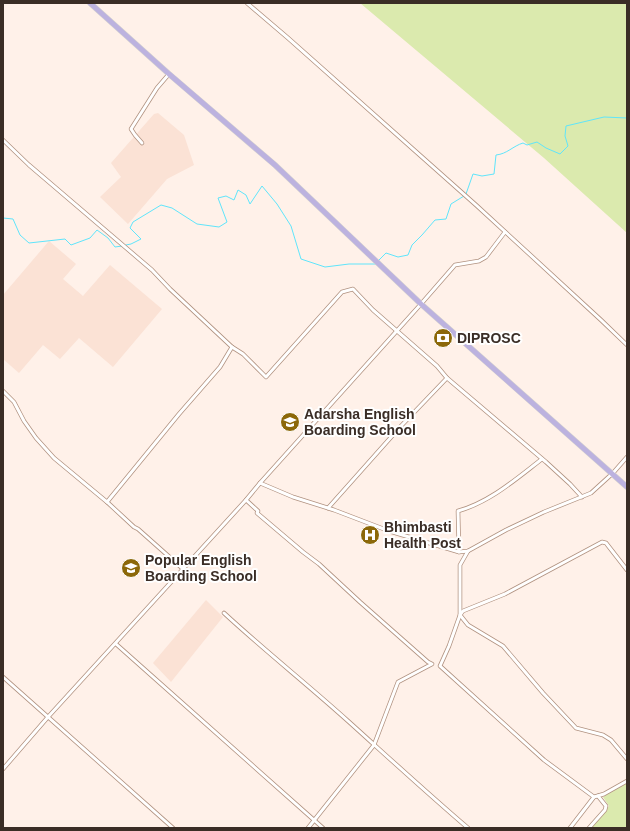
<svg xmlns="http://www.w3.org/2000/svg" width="630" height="831" viewBox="0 0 630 831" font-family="Arial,sans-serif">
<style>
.built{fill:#fbe2d5}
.green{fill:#dbeaae}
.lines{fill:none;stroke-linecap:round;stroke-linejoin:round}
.stream{stroke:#60e5fb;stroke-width:1}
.minor-casing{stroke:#b19280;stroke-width:4.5}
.primary-casing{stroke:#d4d1cf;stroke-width:6}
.minor{stroke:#fff;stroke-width:3}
.primary{stroke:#bcb2df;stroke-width:5}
.labels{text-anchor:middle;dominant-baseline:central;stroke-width:4;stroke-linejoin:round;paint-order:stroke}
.poi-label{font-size:14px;font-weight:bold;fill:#3a2d26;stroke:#fff;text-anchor:start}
</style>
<rect width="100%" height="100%" fill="#fff1e9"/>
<g class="built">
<path d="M158,113L184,135L194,165L167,179L128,224L100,197L121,177L111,163L154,114Z"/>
<path d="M49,241L76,264L63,279L83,296L110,265L162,309L113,367L79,338L60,359L43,345L19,373L3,359V295Z"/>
<path d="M206,600L223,617L171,682L153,663Z"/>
</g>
<g class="green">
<path d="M360,3H627V233L544,158Z"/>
<path d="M627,782V828H591L609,806L603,797Z"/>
</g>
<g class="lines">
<g class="stream">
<path d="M466,194L473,174L482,176L494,174L496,155C507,154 513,146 523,143L527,145L537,142L546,148L560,154L568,146L565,136L566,126L604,117L627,118"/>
<path d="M3,218L13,219L20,235L29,243L65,239L71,245L90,238L97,230L108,238L115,247L122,246"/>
<path d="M126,245L131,244L141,239L130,228L133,222L161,205L172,208L197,224L219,227L227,222L218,198L226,196L234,200L238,190L246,195L250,204L262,186L277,204L291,226L301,259L325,267L349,264H376"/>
<path d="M378,261L386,253L398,257L408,255L412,245L422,235L435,220L446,219L451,204L464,196"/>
</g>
<defs>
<g id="minor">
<path d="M247,3L288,38L476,205L601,320L627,345"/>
<path d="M3,140L29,165L152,270L170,289L232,347"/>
<path d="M142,143L135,135L131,129L157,88L169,74"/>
<path d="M3,391L14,402L24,421L36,438L54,458L107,502L134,527L138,529L183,569"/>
<path d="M260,483L293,497L334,510L389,531L459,552L468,551L506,530L544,512L591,493L613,473L627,457"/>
<path d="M246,500L258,511L257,513L303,552L319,564L360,602L428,662L432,664L398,682L374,745L308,828"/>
<path d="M107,502L179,414L220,367L232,347L243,354L266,377L342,292L353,289L373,310L437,366L447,378L546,462L570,484L582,497"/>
<path d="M328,508L401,426L447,378"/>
<path d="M468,551L460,565V615L449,646L440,666L544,760L594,797"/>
<path d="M459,552L458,511C490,502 516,479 542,459"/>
<path d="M627,570L606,543L602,542L505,594L463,611L460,615L468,625L503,646L543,693L576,728L603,735L611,740L627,759"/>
<path d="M224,613C264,650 307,684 348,721C388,757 427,793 468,828"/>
<path d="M116,644L323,828"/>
<path d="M3,677L173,828"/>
<path d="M3,769L48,717L246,500L260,483L421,304L455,265L479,261L486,257L505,232"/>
<path d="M570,828L594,797L604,794L627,781"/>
<path d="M589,828L605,810L606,806L598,796"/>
</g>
<path id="primary" d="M90,3L169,74L275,165L421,304L627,487"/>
</defs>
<use href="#minor" class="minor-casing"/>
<use href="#primary" class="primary-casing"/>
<use href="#minor" class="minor"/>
<use href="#primary" class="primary"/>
</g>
<defs>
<symbol id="bank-disc" viewBox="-11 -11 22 22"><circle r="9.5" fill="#8c6809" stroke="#fff"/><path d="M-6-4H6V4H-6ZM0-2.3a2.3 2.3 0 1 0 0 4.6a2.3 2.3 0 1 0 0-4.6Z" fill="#fff"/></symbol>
<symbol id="school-disc" viewBox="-11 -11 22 22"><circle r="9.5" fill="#8c6809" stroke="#fff"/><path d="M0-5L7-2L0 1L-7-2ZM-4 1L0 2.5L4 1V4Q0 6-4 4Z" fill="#fff"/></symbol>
<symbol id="hospital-disc" viewBox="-11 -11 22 22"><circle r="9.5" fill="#8c6809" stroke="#fff"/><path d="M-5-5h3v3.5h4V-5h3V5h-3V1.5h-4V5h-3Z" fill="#fff"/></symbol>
</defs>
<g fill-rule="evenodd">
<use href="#bank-disc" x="432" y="327" width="22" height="22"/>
<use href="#school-disc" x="279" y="411" width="22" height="22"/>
<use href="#hospital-disc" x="359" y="524" width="22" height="22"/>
<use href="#school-disc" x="120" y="557" width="22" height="22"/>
</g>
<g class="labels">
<g class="poi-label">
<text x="457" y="338">DIPROSC</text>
<text x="304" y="414">Adarsha English<tspan x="304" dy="16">Boarding School</tspan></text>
<text x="384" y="527">Bhimbasti<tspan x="384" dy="16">Health Post</tspan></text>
<text x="145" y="560">Popular English<tspan x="145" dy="16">Boarding School</tspan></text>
</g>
</g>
<rect width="630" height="831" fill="none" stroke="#3a2d26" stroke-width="8"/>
</svg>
